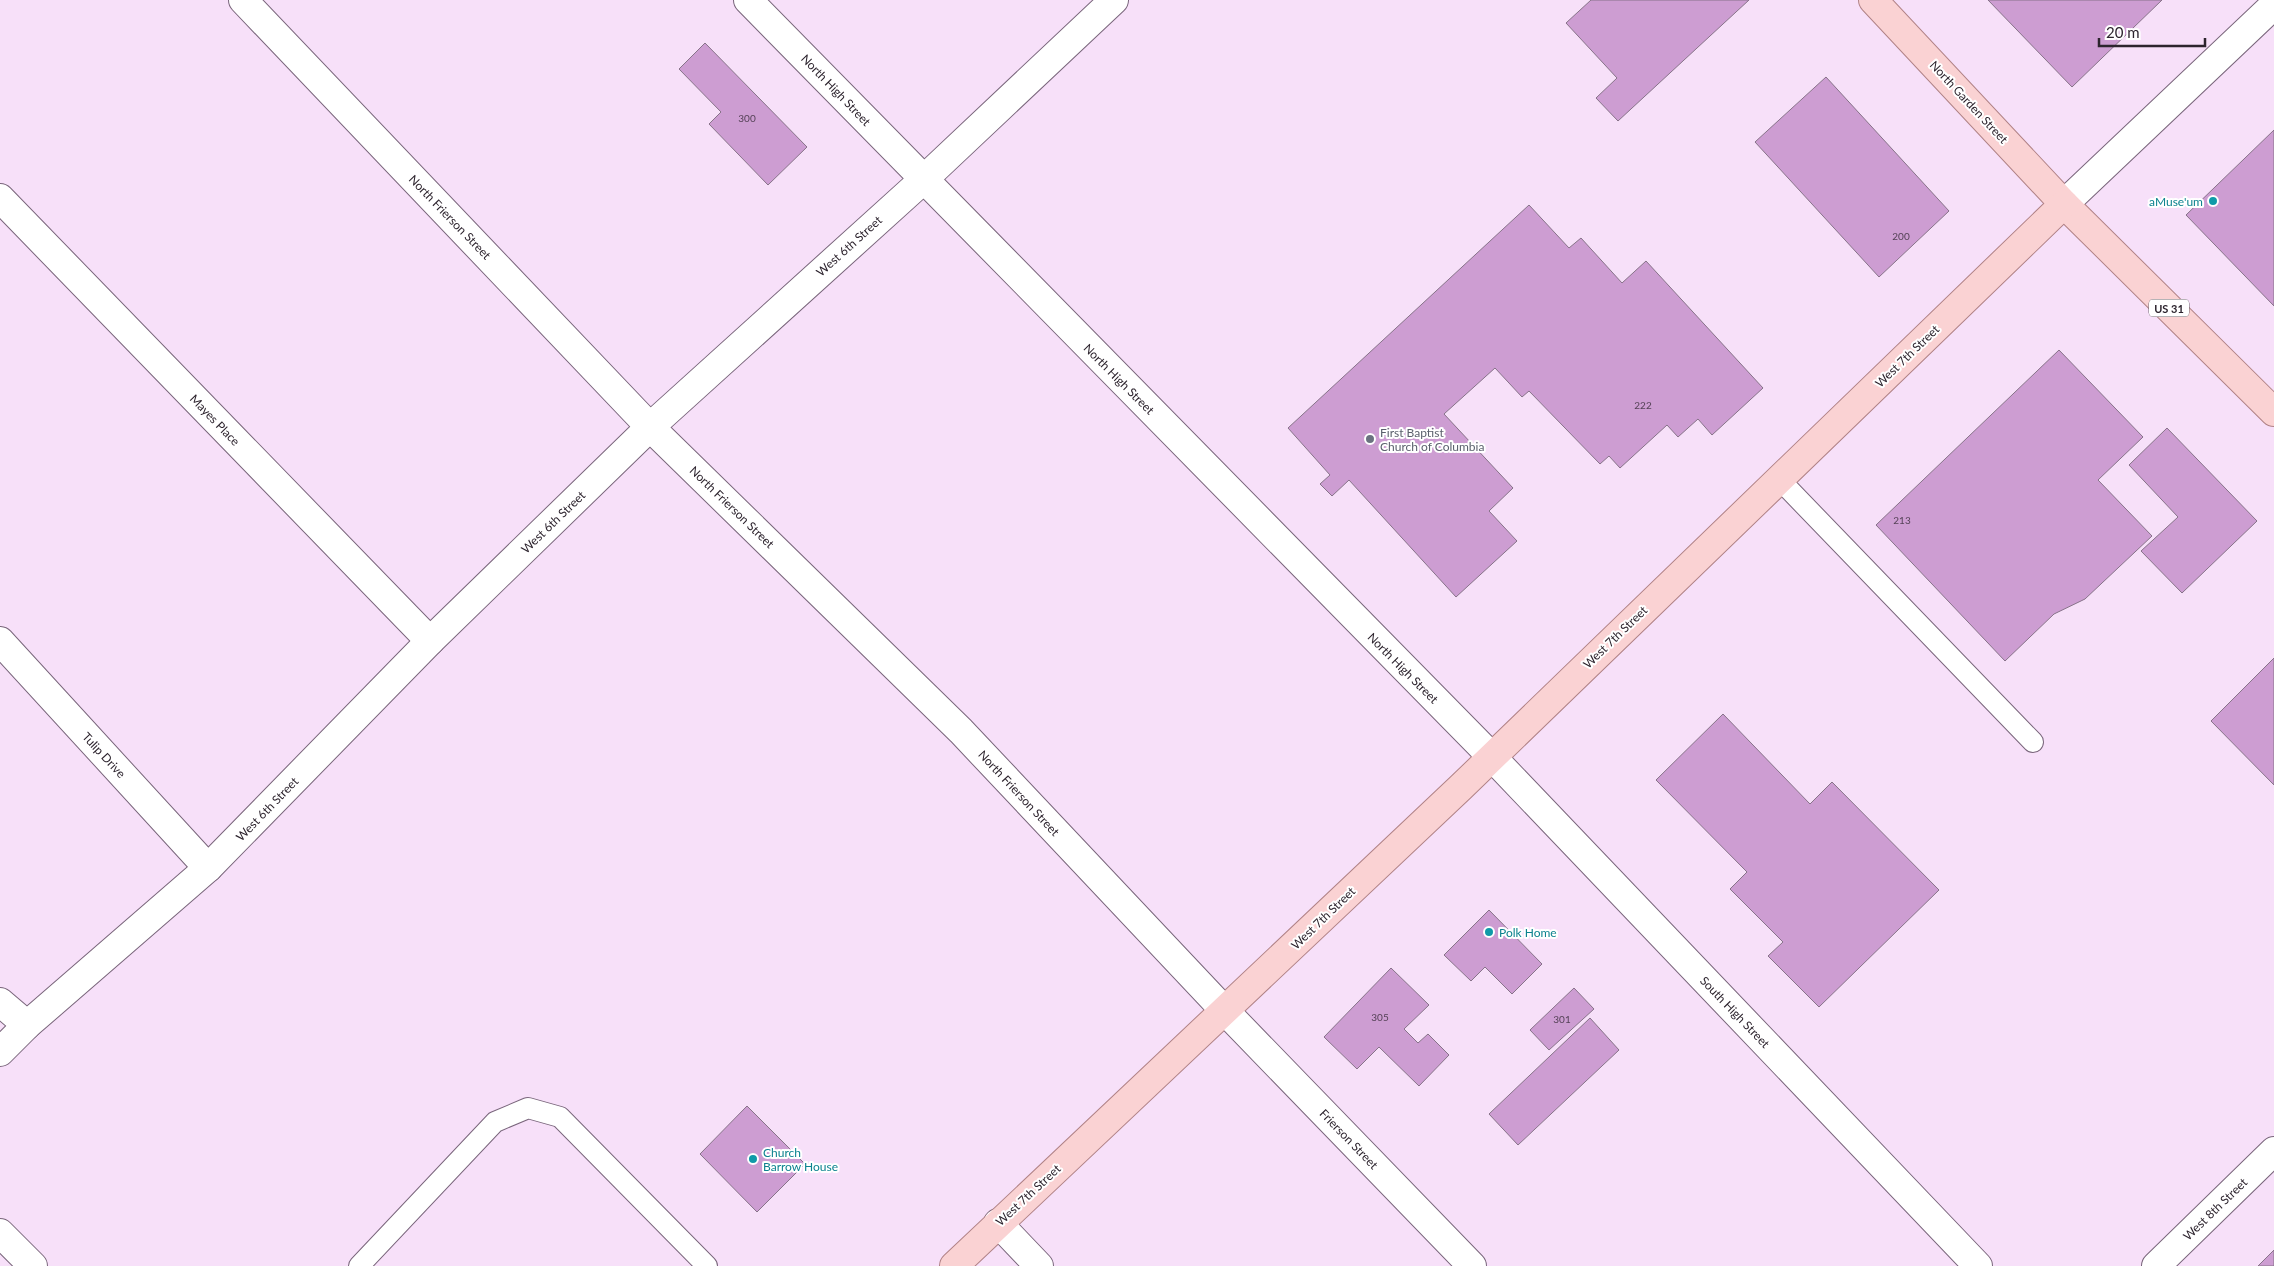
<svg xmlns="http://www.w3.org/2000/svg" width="2274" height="1266" viewBox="0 0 2274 1266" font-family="Lato,sans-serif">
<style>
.building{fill:#cd9dd2;stroke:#877389}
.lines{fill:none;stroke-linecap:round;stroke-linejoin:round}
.lane-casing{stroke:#79657b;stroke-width:22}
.street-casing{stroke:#79657b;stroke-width:30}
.secondary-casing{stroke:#79657b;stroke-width:30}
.primary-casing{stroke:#b08286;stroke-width:30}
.lane{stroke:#fff;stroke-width:20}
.street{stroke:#fff;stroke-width:28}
.secondary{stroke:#fff;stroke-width:28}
.primary{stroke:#fad2d3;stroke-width:28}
.culture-dot{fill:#0f9aa8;stroke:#fff;stroke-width:2}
.worship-dot{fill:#6b7280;stroke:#fff;stroke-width:2}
.labels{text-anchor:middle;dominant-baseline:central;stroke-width:4;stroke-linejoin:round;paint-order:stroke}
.number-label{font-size:10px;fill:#554257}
.shield{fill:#fff;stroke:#6c666d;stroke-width:1}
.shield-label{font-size:11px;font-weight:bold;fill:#2d242e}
.street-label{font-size:12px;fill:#2d242e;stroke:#fff}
.culture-label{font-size:12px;fill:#0d838f;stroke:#fff;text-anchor:start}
.worship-label{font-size:12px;fill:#5b616d;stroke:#fff;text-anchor:start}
</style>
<rect width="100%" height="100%" fill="#f7e0f9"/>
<g class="building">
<path d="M1591,0H1749L1618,121L1596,98L1617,78L1566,23Z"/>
<path d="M1988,0H2162L2072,87Z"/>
<path d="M705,43L807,147L768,185L709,124L721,112L679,69Z"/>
<path d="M1826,77L1949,211L1879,277L1755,142Z"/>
<path d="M2274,130V306L2186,215Z"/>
<path d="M1529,205L1569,248L1581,238L1622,283L1646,261L1763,388L1712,435L1698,419L1678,437L1667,425L1620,468L1609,456L1600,464L1529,391L1522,397L1495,368L1444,414L1513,488L1489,511L1517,541L1456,597L1349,480L1332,496L1320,484L1330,475L1288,428Z"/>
<path d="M2059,350L2143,437L2098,480L2152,536L2085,599L2054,614L2005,661L1876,525Z"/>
<path d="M2167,428L2257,521L2182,593L2141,551L2178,517L2129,465Z"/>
<path d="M2274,658V785L2211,721Z"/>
<path d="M1723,714L1810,804L1832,782L1939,890L1819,1007L1768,956L1783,942L1730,889L1747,872L1656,780Z"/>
<path d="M1489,910L1542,964L1512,994L1485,967L1471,981L1444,955Z"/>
<path d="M1391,968L1429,1005L1404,1029L1418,1043L1428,1034L1449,1055L1419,1086L1379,1047L1357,1069L1324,1037Z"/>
<path d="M1574,988L1594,1009L1549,1050L1530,1030Z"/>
<path d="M1590,1018L1619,1050L1518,1145L1489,1114Z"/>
<path d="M747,1106L805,1164L757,1212L700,1154Z"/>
<path d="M2274,1250V1266H2258Z"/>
</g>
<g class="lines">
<defs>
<g id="lane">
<path d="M1779,479L2033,742"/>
<path d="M359,1266L495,1122L528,1108L560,1117L707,1266"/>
</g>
<g id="street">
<path d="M243,0L650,427L961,731L1225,1011L1472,1266"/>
<path d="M0,198L430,641"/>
<path d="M0,641L208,868"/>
<path d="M0,1002L27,1025"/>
<path d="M0,1052L27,1025L208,868L430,641L650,427L923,180L1114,0"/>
<path d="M998,1223L1039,1266"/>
<path d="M0,1233L33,1266"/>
<path d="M2156,1266L2274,1151"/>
</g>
<g id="secondary">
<path d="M748,0L1492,757L1978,1266"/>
<path d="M2064,204L2274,5"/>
</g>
<g id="primary">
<path d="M1873,0L2064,204L2274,412"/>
<path d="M954,1266L1461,787L2064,204"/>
</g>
</defs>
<use href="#lane" class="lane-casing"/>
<use href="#street" class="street-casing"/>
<use href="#secondary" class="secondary-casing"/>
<use href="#primary" class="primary-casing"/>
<use href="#lane" class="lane"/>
<use href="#street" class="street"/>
<use href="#secondary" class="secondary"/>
<use href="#primary" class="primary"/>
</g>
<g class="culture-dot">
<circle cx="2213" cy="201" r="5"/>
<circle cx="1489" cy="932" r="5"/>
<circle cx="753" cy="1159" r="5"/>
</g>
<circle class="worship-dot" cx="1370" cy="439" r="5"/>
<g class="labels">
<g class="number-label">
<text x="747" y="118">300</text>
<text x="1901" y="236">200</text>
<text x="1643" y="405">222</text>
<text x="1902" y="520">213</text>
<text x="1380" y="1017">305</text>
<text x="1562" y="1019">301</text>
</g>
<rect class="shield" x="2149" y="299.5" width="40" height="17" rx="4"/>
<g class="shield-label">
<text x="2169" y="308">US 31</text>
</g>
<g class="street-label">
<text transform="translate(836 90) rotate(46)">North High Street</text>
<text transform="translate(1969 102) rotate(47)">North Garden Street</text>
<text transform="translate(450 217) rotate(46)">North Frierson Street</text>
<text transform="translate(849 246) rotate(-42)">West 6th Street</text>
<text transform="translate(1907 356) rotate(-44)">West 7th Street</text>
<text transform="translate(1119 379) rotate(45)">North High Street</text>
<text transform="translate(215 420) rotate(46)">Mayes Place</text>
<text transform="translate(732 507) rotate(44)">North Frierson Street</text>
<text transform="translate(553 522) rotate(-44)">West 6th Street</text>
<text transform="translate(1615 637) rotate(-44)">West 7th Street</text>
<text transform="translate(1403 668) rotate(45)">North High Street</text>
<text transform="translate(104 755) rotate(47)">Tulip Drive</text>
<text transform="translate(1019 793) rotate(47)">North Frierson Street</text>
<text transform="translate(267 809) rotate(-46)">West 6th Street</text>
<text transform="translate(1323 918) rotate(-44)">West 7th Street</text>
<text transform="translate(1735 1012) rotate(46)">South High Street</text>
<text transform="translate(1349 1139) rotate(46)">Frierson Street</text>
<text transform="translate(1028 1195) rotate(-43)">West 7th Street</text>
<text transform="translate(2215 1209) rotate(-44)">West 8th Street</text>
</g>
<g class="culture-label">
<text x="2203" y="201" text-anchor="end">aMuse'um</text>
<text x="1499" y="932">Polk Home</text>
<text x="763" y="1152">Church<tspan x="763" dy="14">Barrow House</tspan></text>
</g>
<g class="worship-label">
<text x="1380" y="432">First Baptist<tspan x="1380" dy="14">Church of Columbia</tspan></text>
</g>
</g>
<path d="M2099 38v8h106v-8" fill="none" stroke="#2d242e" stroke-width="2.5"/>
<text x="2106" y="38" font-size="15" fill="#2d242e" stroke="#ffffff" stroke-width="4" paint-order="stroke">20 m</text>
</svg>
